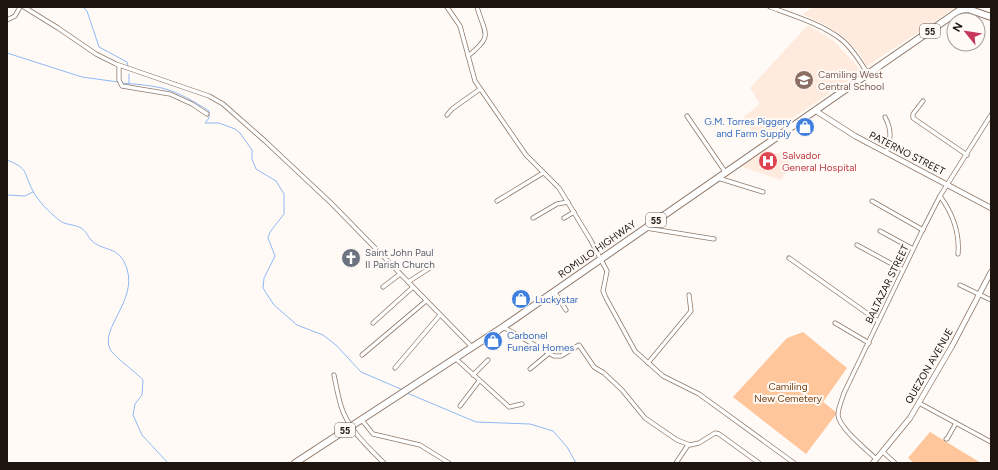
<svg xmlns="http://www.w3.org/2000/svg" width="998" height="470" viewBox="0 0 998 470" font-family="Figtree,sans-serif">
<style>
.built{fill:#ffebde}
.green{fill:#ffc59b}
.lines{fill:none;stroke-linecap:round;stroke-linejoin:round}
.stream{stroke:#8eb9f6;stroke-width:1}
.street-casing{stroke:#90796a;stroke-width:5}
.secondary-casing{stroke:#90796a;stroke-width:6}
.highway-casing{stroke:#90796a;stroke-width:8}
.street{stroke:#fff;stroke-width:3.5}
.secondary{stroke:#fff;stroke-width:4.5}
.highway{stroke:#fff;stroke-width:6}
.labels{text-anchor:middle;dominant-baseline:central;stroke-width:4;stroke-linejoin:round;paint-order:stroke}
.shield{fill:#fffaf6;stroke:#625a54;stroke-width:1}
.shield-label{font-size:9px;font-weight:bold;fill:#1e150f}
.education-label{font-size:10px;fill:#785e54;stroke:#fffaf6;text-anchor:start}
.shop-label{font-size:10px;fill:#366cbe;stroke:#fffaf6;text-anchor:start}
.street-label{font-size:10px;fill:#1e150f;stroke:#fffaf6}
.health-label{font-size:10px;fill:#be3a42;stroke:#fffaf6;text-anchor:start}
.worship-label{font-size:10px;fill:#5b616d;stroke:#fffaf6;text-anchor:start}
.park-label{font-size:10px;fill:#744012;stroke:#fffaf6}
</style>
<rect width="100%" height="100%" fill="#fffaf6"/>
<g class="built">
<path d="M814,7H954L955,8L867,66L857,50L844,37L829,27L802,14Z"/>
<path d="M808,25L834,41L862,71L761,140L741,119L760,104L750,88Z"/>
<path d="M765,148L768,152L790,155L788,169L781,180L740,166Z"/>
</g>
<g class="green">
<path d="M803,332L847,368L823,402L837,413L806,454L733,397L787,338Z"/>
<path d="M930,432L981,463H914L908,458Z"/>
</g>
<g class="lines">
<g class="stream">
<path d="M83,7L87,11L99,47L127,62L128,66"/>
<path d="M7,53L82,77L118,82"/>
<path d="M121,83C135,84 149,85 162,88C178,92 195,102 209,111V118L205,123H219L235,129L240,133L252,150V159L256,169L276,181L284,194V214L270,232L268,238L275,256L264,278L263,288L274,305L297,325L323,335L336,345L361,372L403,390"/>
<path d="M129,83V74"/>
<path d="M7,160C30,169 23,173 33,191C38,201 49,212 59,220C65,225 72,224 79,227C85,229 87,235 91,240C104,253 119,244 127,269C137,301 100,328 110,349C113,356 136,372 143,380L142,395L135,404L133,415L142,435L168,463"/>
<path d="M7,195L25,196L33,192"/>
<path d="M407,393L476,422L530,424L553,431L567,447L576,463"/>
</g>
<defs>
<g id="street">
<path d="M24,7L58,28L96,54L116,64L209,96L223,104L265,141L331,203L471,346"/>
<path d="M447,7L460,26L475,81L526,155L559,188L590,239L607,271L603,291L606,298L635,351L663,376L699,394L794,463"/>
<path d="M770,7C792,15 824,25 842,40C853,49 861,63 868,74"/>
<path d="M7,20L15,16L20,7"/>
<path d="M468,56C494,35 485,35 477,7"/>
<path d="M119,66V80L122,86L170,94L192,104L207,114"/>
<path d="M923,101L913,114V118L967,155"/>
<path d="M447,115L452,109L480,89"/>
<path d="M687,116L726,173"/>
<path d="M885,117C892,130 891,139 886,153"/>
<path d="M718,178L763,192"/>
<path d="M940,196C953,214 960,232 958,254"/>
<path d="M497,201L543,173"/>
<path d="M872,201L923,230"/>
<path d="M533,218L557,204L568,202"/>
<path d="M564,218L574,212"/>
<path d="M646,228L714,239"/>
<path d="M880,231L913,249"/>
<path d="M857,245L903,270"/>
<path d="M789,258L878,321"/>
<path d="M408,282L433,266"/>
<path d="M960,285L991,300"/>
<path d="M383,287L400,274"/>
<path d="M554,291L566,310"/>
<path d="M373,323L413,287"/>
<path d="M835,323L869,343"/>
<path d="M503,327L554,356H561L579,345L594,367L604,373L622,390L645,418L677,440L690,445L699,443L715,433L719,434L759,463"/>
<path d="M362,355L426,301"/>
<path d="M455,358L507,405L509,407L522,404"/>
<path d="M648,363L691,311L689,295"/>
<path d="M395,368L440,315"/>
<path d="M530,369L548,354"/>
<path d="M334,375C336,385 338,396 341,406C348,429 367,446 384,463"/>
<path d="M473,375L488,360"/>
<path d="M919,403L991,442"/>
<path d="M460,406L479,381"/>
<path d="M361,419L373,434L420,445L449,463"/>
<path d="M946,439H947L956,423"/>
<path d="M883,452L895,463"/>
<path d="M876,459C867,450 839,428 838,415C838,408 842,400 844,393L921,233L940,196L991,115"/>
<path d="M676,463L688,445"/>
</g>
<g id="secondary">
<path d="M816,111L855,136L991,208"/>
<path d="M873,463L910,418L952,346L991,272"/>
</g>
<path id="highway" d="M295,463L503,327L960,10L968,9L991,17"/>
</defs>
<use href="#street" class="street-casing"/>
<use href="#secondary" class="secondary-casing"/>
<use href="#highway" class="highway-casing"/>
<use href="#street" class="street"/>
<use href="#secondary" class="secondary"/>
<use href="#highway" class="highway"/>
</g>
<defs>
<symbol id="school-disc" viewBox="-11 -11 22 22"><circle r="9.5" fill="#8d6e63" stroke="#fffaf6"/><path d="M0-5L7-2L0 1L-7-2ZM-4 1L0 2.5L4 1V4Q0 6-4 4Z" fill="#fff"/></symbol>
<symbol id="shop-disc" viewBox="-11 -11 22 22"><circle r="9.5" fill="#3f7fe0" stroke="#fffaf6"/><path d="M-5-2.5h2.3a2.7 3.5 0 0 1 5.4 0H5L5.5 6h-11ZM-1.5-2.5h3a1.5 2.3 0 0 0-3 0Z" fill="#fff"/></symbol>
<symbol id="hospital-disc" viewBox="-11 -11 22 22"><circle r="9.5" fill="#e0444e" stroke="#fffaf6"/><path d="M-5-5h3v3.5h4V-5h3V5h-3V1.5h-4V5h-3Z" fill="#fff"/></symbol>
<symbol id="church-disc" viewBox="-11 -11 22 22"><circle r="9.5" fill="#6b7280" stroke="#fffaf6"/><path d="M-1.2-6h2.4v3.5h3.3v2.4h-3.3V6h-2.4V-.1h-3.3v-2.4h3.3Z" fill="#fff"/></symbol>
</defs>
<g fill-rule="evenodd">
<use href="#school-disc" x="793" y="69" width="22" height="22"/>
<use href="#shop-disc" x="794" y="116" width="22" height="22"/>
<use href="#hospital-disc" x="757" y="150" width="22" height="22"/>
<use href="#church-disc" x="340" y="247" width="22" height="22"/>
<use href="#shop-disc" x="510" y="288" width="22" height="22"/>
<use href="#shop-disc" x="482" y="330" width="22" height="22"/>
</g>
<g class="labels">
<g class="shield">
<rect x="920" y="24" width="20" height="14" rx="3"/>
<rect x="646" y="213" width="20" height="14" rx="3"/>
<rect x="335" y="423" width="20" height="14" rx="3"/>
</g>
<g class="shield-label">
<text x="930" y="31">55</text>
<text x="656" y="220">55</text>
<text x="345" y="430">55</text>
</g>
<g class="education-label">
<text x="818" y="74">Camiling West<tspan x="818" dy="12">Central School</tspan></text>
</g>
<g class="shop-label">
<text x="791" y="121" text-anchor="end">G.M. Torres Piggery<tspan x="791" dy="12">and Farm Supply</tspan></text>
<text x="535" y="299">Luckystar</text>
<text x="507" y="335">Carbonel<tspan x="507" dy="12">Funeral Homes</tspan></text>
</g>
<g class="street-label">
<text transform="translate(907 153) rotate(27)">PATERNO STREET</text>
<text transform="translate(597 249) rotate(-35)">ROMULO HIGHWAY</text>
<text transform="translate(887 284) rotate(-64)">BALTAZAR STREET</text>
<text transform="translate(929 366) rotate(-60)">QUEZON AVENUE</text>
</g>
<g class="health-label">
<text x="782" y="155">Salvador<tspan x="782" dy="12">General Hospital</tspan></text>
</g>
<g class="worship-label">
<text x="365" y="252">Saint John Paul<tspan x="365" dy="12">II Parish Church</tspan></text>
</g>
<g class="park-label">
<text x="788" y="386">Camiling<tspan x="788" dy="12">New Cemetery</tspan></text>
</g>
</g>
<rect width="998" height="470" fill="none" stroke="#1e150f" stroke-width="16"/>
<g transform="translate(966 32) rotate(300)"><circle r="19" fill="#fffaf6" stroke="#a59e9a"/>
<path d="M0-3L7 15L0 10L-7 15Z" fill="#c6375b"/>
<text y="-6" font-size="11" font-weight="bold" text-anchor="middle" fill="#1e150f">N</text>
</g>
</svg>
